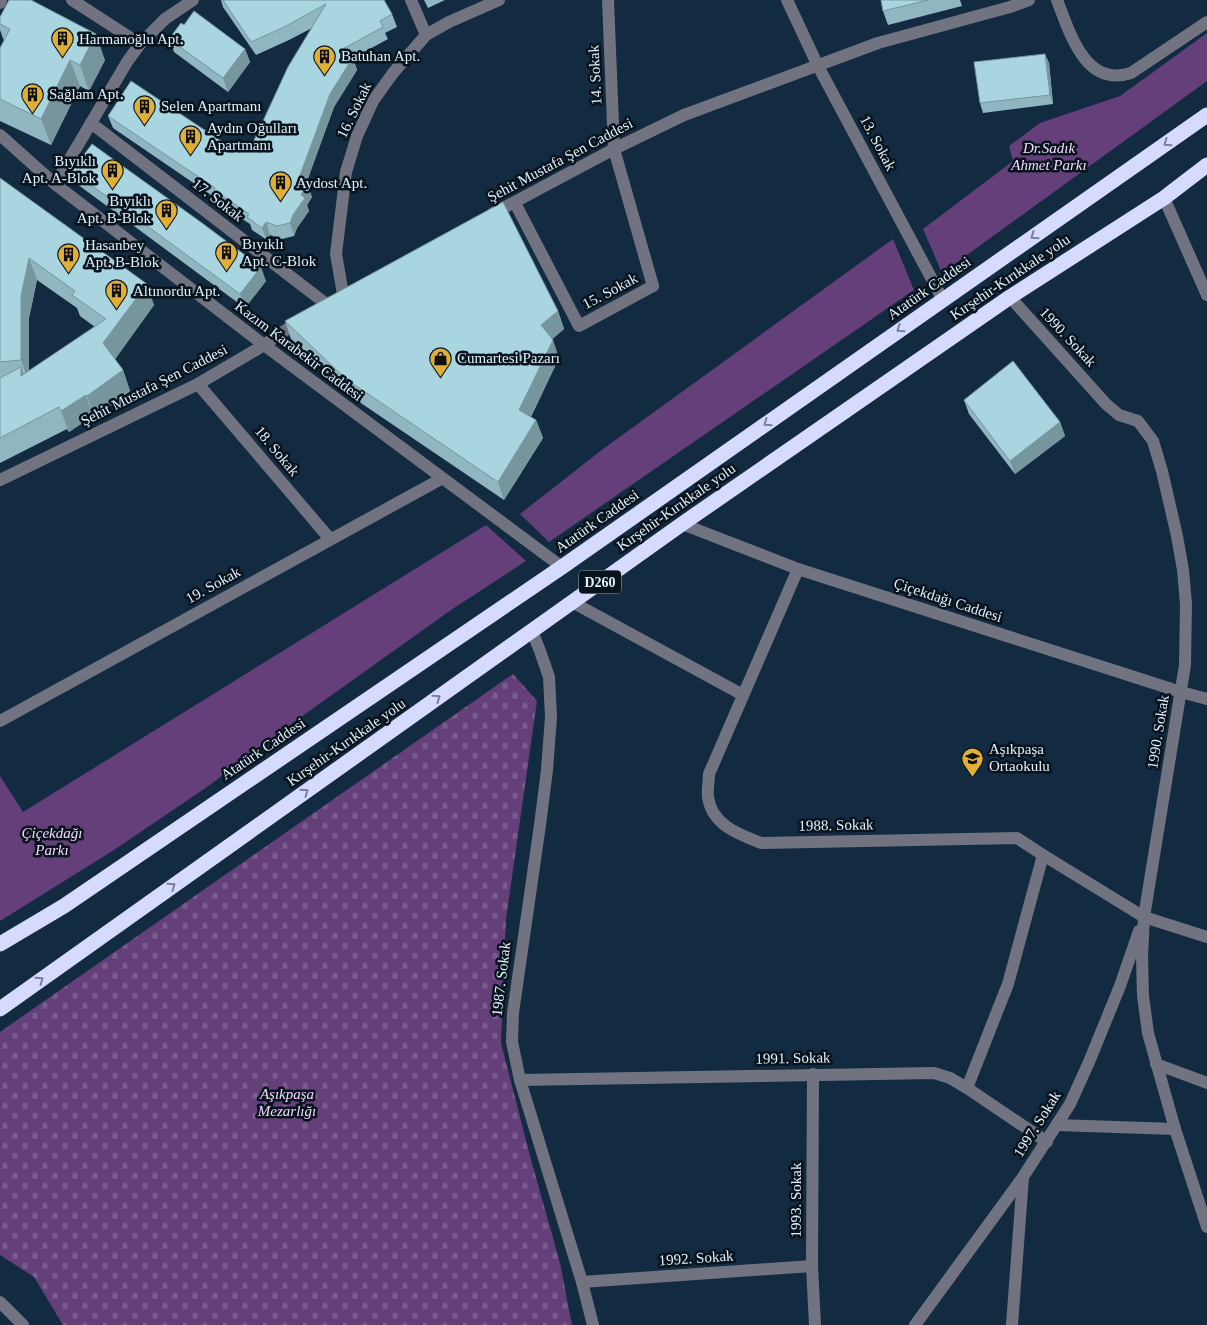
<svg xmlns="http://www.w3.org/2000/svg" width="1207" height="1325" viewBox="0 0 1207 1325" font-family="Georgia,serif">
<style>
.green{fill:#643f79}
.cemetery{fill:url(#cemetery-stones)}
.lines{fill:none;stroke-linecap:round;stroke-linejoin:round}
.minor{stroke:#717381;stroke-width:12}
.highway{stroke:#d5dafe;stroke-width:15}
.wall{fill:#90b7c1;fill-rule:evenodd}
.shaded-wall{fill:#76959d}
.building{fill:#a8d5e0;stroke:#76959d}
.oneway{stroke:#798098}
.labels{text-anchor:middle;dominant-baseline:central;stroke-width:5;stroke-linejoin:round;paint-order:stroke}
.shield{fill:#09131c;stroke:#a0adba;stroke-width:1}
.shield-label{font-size:14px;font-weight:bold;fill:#e0effd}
.poi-label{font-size:15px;fill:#e0effd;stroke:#09131c;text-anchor:start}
.street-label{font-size:15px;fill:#e0effd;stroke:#09131c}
.park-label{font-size:15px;font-style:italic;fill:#f0dafe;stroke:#09131c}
</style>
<defs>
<pattern id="cemetery-stones" width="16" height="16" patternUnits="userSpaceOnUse" patternTransform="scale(1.25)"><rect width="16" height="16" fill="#643f79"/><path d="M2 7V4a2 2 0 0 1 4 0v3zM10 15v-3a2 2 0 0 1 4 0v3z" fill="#7a5b8d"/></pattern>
</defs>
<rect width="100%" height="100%" fill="#132b40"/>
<g class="green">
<path d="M1207,33V81L942,273L923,229L1013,161L1009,146L1040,123L1120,96Z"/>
<path d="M893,239L914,290L549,542L520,514L603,449Z"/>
<path d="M486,525L526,561L451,610L294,722L207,787L114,850L0,921V776L23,812Z"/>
</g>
<path class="cemetery" d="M513,674L537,701L506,919L501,1043L530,1156L560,1263L572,1325H63L34,1277L0,1255V1032Z"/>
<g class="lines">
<g class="minor">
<path d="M72,0L140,44"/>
<path d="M411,0L426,35"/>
<path d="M787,0L818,66L943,300"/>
<path d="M1057,0C1070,33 1085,88 1131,73L1207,22"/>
<path d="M0,3L1,0"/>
<path d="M91,123L325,303"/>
<path d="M0,135L55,184L264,345L562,567"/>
<path d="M55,184L127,62L140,44L165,19L193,0"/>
<path d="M1164,198L1207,295"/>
<path d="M515,203L579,326L653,286L614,149L608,0"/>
<path d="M492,214L614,149L684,115L878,43L1010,7L1029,0"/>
<path d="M343,294L336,254L346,172L357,136L373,101L393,73L426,35L449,22L499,0"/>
<path d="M1010,297L1106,404L1119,415L1138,421L1153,441L1162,471L1177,536L1183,570L1186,604L1185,665L1144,917L1142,957L1143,996L1148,1033L1175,1129L1207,1227"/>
<path d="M198,384L330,539"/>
<path d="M0,480L198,384L264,345L302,319"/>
<path d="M682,524L798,569L1181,692L1207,699"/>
<path d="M798,569L709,774C709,781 707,790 708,797C712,825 738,834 761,843L1017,838L1043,855L1144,917L1207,937"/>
<path d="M572,602L743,695"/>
<path d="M532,631L540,651L549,677L551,717L547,770L540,825L513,1013L512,1042L520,1080L582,1282L593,1325"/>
<path d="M0,721L441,479"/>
<path d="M1156,1064L1207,1083"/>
<path d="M813,1074L812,1266L815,1325"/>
<path d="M520,1080L934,1073L950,1078L967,1088L1047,1142"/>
<path d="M967,1088L1008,984L1043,855"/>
<path d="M1057,1125L1175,1129"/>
<path d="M582,1282L812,1266"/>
<path d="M0,1302L23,1325"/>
<path d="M915,1325L1023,1177L1070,1104L1089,1062L1120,986L1139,931"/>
<path d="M1012,1325L1023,1177"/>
</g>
<g class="highway">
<path d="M0,944L64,906L562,567L1207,115"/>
<path d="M0,1009L682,524L1010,297L1164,198L1207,165"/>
</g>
</g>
<g class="wall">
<path d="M221,0H384L392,14L397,27L385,33L388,39L353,58L357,70L334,107L306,183L307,184L312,197L307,205L309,211L297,228L294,236L282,239L270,235L267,240L252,230L250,224L218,203L217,199L113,128L108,116L239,153L251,147L312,28L289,40L256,55L223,7Z"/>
<path d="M424,0H445L428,8Z"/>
<path d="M881,0H960L962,6L888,25L883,11Z"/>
<path d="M0,17L105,60L89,91L80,86L51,145L0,121V48L4,41L0,30Z"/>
<path d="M184,25L245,49L250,62L228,92L174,52L169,39Z"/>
<path d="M1045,54L1049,63L1053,104L983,113L980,103Z"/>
<path d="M72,171L266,281L245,308L77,184Z"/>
<path d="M0,178L154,305L115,359L123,370L130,391L95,418L93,416L69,432L67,429L0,463ZM37,280L77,308L80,316L95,327L29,371V318Z"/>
<path d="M558,311L564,329L552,339L559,358L531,417L536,420L543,438L504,500L352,397L291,339L285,321Z"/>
<path d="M964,400L1060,422L1065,436L1015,474L969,414Z"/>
</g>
<g class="shaded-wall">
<path d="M96,34L105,60L89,91L80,65Z"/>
<path d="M245,49L250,62L228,92L223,78Z"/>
<path d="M1045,54L1049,63L1053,104L1050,95Z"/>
<path d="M353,57L357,70L334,107L304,190L307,184L312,197L307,205L309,211L297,228L294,236L290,223L301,195L299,178L330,94Z"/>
<path d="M70,60L80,86L51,145L41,119Z"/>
<path d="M266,222L270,235L267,240L262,228Z"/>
<path d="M29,258L37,280L29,318V382L21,360V296Z"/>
<path d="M261,267L266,281L245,308L240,294Z"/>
<path d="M147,284L154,305L111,365L103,343Z"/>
<path d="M558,311L564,329L548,343L541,325Z"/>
<path d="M553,340L559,358L525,428L519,410Z"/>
<path d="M21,367L29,388L21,376Z"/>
<path d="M123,370L130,391L95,418L87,396Z"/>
<path d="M86,395L93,416L69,432L61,411Z"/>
<path d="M536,420L543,438L504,500L498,482Z"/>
<path d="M1060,422L1065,436L1015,474L1010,461Z"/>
</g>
<g class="building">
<path d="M9,0H31L96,34L80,65L70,60L41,119L0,99V48L10,29L0,24V17Z"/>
<path d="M223,0H384L392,14L380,21L383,27L341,50L353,57L330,94L299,178L307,184L301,195L305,198L293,215L290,223L277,226L266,222L262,228L247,217L249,214L214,190L215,188L108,116L131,81L239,153L246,143L251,147L288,67L326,4L284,27L251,42Z"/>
<path d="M881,0H928L883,11Z"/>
<path d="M194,11L245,49L223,78L169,39L181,23L184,25Z"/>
<path d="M1045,54L1050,95L980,103L974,62Z"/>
<path d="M92,144L202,223L261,267L240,294L72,171Z"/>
<path d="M0,178L147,284L103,343L123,370L87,396L86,395L61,411L59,407L0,438V378L21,367V376L106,319L72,295L75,291L29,258L21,296V360L0,362Z"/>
<path d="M503,202L558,311L541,325L553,340L519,410L536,420L498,482L346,379L285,321Z"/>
<path d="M1013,361L1060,422L1010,461L964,400Z"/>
</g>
<defs><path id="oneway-chevron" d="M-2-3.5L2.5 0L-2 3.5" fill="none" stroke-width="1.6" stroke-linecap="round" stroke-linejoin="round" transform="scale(1.25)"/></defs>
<g class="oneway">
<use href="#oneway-chevron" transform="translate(1167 143) rotate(145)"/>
<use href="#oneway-chevron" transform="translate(1034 236) rotate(145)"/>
<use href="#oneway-chevron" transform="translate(900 329) rotate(145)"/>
<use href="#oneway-chevron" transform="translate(767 423) rotate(145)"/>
<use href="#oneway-chevron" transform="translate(437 698) rotate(-35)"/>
<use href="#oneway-chevron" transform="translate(305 792) rotate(-35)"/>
<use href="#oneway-chevron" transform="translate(172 886) rotate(-35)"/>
<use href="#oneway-chevron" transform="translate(40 980) rotate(-35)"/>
</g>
<defs>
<symbol id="building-pin" viewBox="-11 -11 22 30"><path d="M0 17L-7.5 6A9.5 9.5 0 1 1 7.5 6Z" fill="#e1af34" stroke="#09131c"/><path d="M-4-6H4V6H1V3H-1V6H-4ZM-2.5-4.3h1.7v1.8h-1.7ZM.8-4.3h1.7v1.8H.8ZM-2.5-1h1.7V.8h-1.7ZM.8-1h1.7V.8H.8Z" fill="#111"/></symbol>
<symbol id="shop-pin" viewBox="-11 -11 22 30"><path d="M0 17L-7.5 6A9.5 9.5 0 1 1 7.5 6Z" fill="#e1af34" stroke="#09131c"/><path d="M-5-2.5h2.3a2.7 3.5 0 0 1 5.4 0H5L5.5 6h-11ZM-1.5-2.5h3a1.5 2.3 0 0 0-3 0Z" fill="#111"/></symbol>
<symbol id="school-pin" viewBox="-11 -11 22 30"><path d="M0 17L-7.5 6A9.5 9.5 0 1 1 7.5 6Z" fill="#e1af34" stroke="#09131c"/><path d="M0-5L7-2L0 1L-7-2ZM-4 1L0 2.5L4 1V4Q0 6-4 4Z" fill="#111"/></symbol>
</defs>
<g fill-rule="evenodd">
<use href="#building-pin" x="50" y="26" width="25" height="34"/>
<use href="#building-pin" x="312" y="44" width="25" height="34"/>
<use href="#building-pin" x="20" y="82" width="25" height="34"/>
<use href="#building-pin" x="132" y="94" width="25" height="34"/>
<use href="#building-pin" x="178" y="124" width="25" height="34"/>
<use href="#building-pin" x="100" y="158" width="25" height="34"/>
<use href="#building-pin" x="268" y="170" width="25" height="34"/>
<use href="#building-pin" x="154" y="198" width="25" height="34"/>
<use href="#building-pin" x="214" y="240" width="25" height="34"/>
<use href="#building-pin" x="56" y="242" width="25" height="34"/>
<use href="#building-pin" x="104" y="278" width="25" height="34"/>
<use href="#shop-pin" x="428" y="346" width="25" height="34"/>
<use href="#school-pin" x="960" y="746" width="25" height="34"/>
</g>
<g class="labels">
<rect class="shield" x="579" y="570.5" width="42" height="23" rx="4"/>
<g class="shield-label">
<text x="600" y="582">D260</text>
</g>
<g class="poi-label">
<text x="79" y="39">Harmanoğlu Apt.</text>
<text x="341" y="56">Batuhan Apt.</text>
<text x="49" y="94">Sağlam Apt.</text>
<text x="161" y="106">Selen Apartmanı</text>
<text x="207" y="128">Aydın Oğulları<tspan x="207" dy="17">Apartmanı</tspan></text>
<text x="96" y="161" text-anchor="end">Bıyıklı<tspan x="96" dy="17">Apt. A-Blok</tspan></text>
<text x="296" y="183">Aydost Apt.</text>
<text x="151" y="201" text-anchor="end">Bıyıklı<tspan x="151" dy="17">Apt. B-Blok</tspan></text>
<text x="242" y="244">Bıyıklı<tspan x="242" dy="17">Apt. C-Blok</tspan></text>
<text x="85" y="245">Hasanbey<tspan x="85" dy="17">Apt. B-Blok</tspan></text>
<text x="133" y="291">Altınordu Apt.</text>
<text x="457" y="358">Cumartesi Pazarı</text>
<text x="989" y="749">Aşıkpaşa<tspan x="989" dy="17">Ortaokulu</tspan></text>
</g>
<g class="street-label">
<text transform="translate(595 75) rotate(-93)">14. Sokak</text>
<text transform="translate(354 110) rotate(-64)">16. Sokak</text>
<text transform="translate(878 143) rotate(62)">13. Sokak</text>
<text transform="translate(560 160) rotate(-28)">Şehit Mustafa Şen Caddesi</text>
<text transform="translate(218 200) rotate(38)">17. Sokak</text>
<text transform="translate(1010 277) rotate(-34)">Kırşehir-Kırıkkale yolu</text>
<text transform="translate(929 288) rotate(-35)">Atatürk Caddesi</text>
<text transform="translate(610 291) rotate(-28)">15. Sokak</text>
<text transform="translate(1068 337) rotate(47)">1990. Sokak</text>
<text transform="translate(299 351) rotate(37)">Kazım Karabekir Caddesi</text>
<text transform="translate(154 385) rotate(-27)">Şehit Mustafa Şen Caddesi</text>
<text transform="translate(277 451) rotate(50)">18. Sokak</text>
<text transform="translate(676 507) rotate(-35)">Kırşehir-Kırıkkale yolu</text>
<text transform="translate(597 521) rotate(-35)">Atatürk Caddesi</text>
<text transform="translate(213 585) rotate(-29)">19. Sokak</text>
<text transform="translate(948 600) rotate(18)">Çiçekdağı Caddesi</text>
<text transform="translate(1158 732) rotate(-81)">1990. Sokak</text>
<text transform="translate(346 742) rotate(-35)">Kırşehir-Kırıkkale yolu</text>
<text transform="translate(263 749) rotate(-34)">Atatürk Caddesi</text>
<text transform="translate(836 825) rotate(-1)">1988. Sokak</text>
<text transform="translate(501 979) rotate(-83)">1987. Sokak</text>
<text transform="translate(793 1058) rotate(-1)">1991. Sokak</text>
<text transform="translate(1037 1124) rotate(-58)">1997. Sokak</text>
<text transform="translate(796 1200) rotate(-90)">1993. Sokak</text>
<text transform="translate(696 1258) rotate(-4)">1992. Sokak</text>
</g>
<g class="park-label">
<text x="1049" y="148">Dr.Sadık<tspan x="1049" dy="17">Ahmet Parkı</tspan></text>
<text x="52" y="833">Çiçekdağı<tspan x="52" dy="17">Parkı</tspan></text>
<text x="287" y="1094">Aşıkpaşa<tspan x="287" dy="17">Mezarlığı</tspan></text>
</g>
</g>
</svg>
